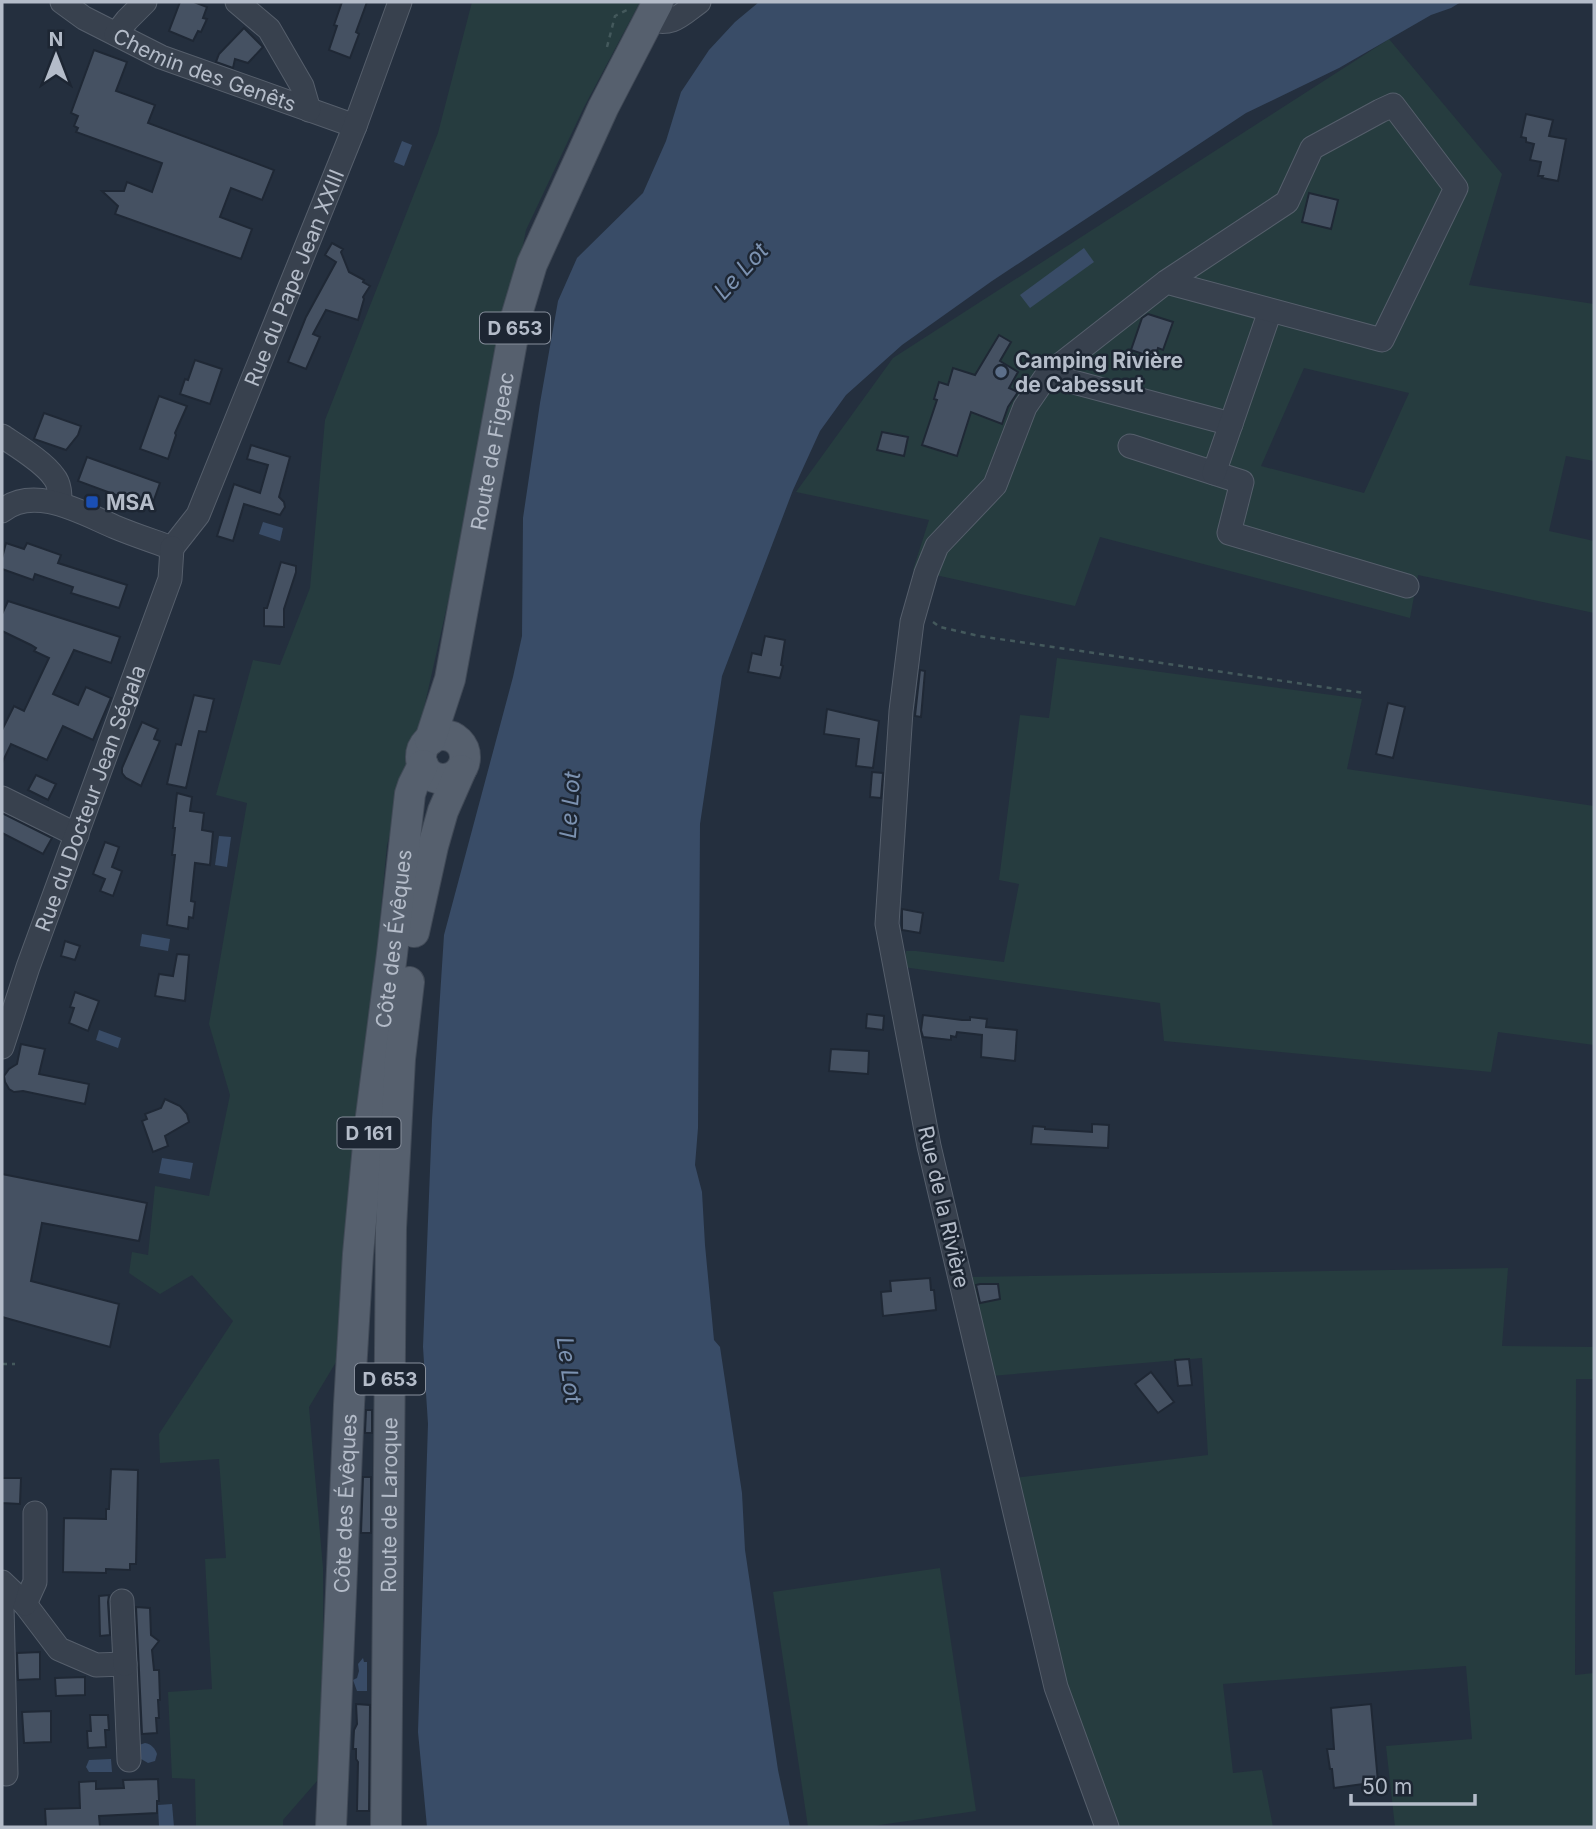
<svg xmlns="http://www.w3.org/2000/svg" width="1596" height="1829" viewBox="0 0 1596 1829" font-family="Inter,sans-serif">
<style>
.green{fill:#263c3f;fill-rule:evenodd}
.water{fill:#394c67}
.building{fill:#455162;stroke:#1f2835;stroke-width:2}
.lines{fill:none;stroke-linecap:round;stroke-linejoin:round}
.minor-casing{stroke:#565f6c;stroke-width:25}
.major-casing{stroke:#414a57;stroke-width:32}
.path{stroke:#44595c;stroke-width:2.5;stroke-dasharray:5 5;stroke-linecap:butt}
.minor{stroke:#38414e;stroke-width:23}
.major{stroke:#56606e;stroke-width:30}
.service-dot{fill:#5c6f8a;stroke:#1d2633;stroke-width:2.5}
.transit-dot{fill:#1a4fb4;stroke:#1d2633;stroke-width:2.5}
.labels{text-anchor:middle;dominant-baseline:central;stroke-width:5;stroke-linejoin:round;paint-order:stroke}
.shield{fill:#1d2633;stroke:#878f9c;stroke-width:2}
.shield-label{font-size:19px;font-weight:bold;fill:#b4bcc9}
.street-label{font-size:21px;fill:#b4bcc9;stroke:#1d2633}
.poi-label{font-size:21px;font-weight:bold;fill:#b4bcc9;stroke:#1d2633;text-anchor:start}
.water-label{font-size:23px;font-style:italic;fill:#7c92b1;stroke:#1d2633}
</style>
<rect width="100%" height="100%" fill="#242f3e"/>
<g class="green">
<path d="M472,2H640L584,107L526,230L473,491L419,730L387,845L339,1357L309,1407L323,1568L324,1773L283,1820V1827H196L195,1779L172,1778L168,1692L212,1689L205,1559L226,1558L219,1459L160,1463L159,1434L233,1321L192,1275L160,1294L129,1273L132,1252L148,1255L155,1186L209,1196L230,1095L209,1024L247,803L216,795L253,660L280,665L310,588L325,420L438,133Z"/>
<path d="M1389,39L1502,174L1469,285L1594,304V461L1566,456L1549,531L1594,541V613L1418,575L1410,618L1100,537L1075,606L913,570L929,520L796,492L893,358ZM1304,368L1409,393L1364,493L1261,466Z"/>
<path d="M1057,658L1362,699L1347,769L1594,806V1045L1498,1032L1491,1072L1164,1041L1160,1003L903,967L906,951H916L1004,962L1019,884L999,880L1020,715L1049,718Z"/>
<path d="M1508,1268L1502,1346L1594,1347V1379H1576L1575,1675L1594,1673V1827H1395L1386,1746L1472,1739L1466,1666L1223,1684L1233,1773L1262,1770L1273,1827H1116L1061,1671L1013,1478L1208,1455L1202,1358L991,1376L968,1277Z"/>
<path d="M940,1568L976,1811L866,1827H808L773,1592Z"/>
</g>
<g class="water">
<path d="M759,2H1461L1451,8L1431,15L1339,68L1246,113L992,281L902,345L846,395L820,431L793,490L722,676L700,824L698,1128L695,1165L702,1192L705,1245L714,1340L720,1347L742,1493L745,1550L778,1770L790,1827H427L418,1732L428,1424L423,1347L432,1120L444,935L513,677L522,636L523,518L540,403L558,301L577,258L643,193L666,141L681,92L709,50L735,22Z"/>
<path d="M402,141L412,145L404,166L394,162Z"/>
<path d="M1084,248L1094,262L1030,308L1020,295Z"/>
<path d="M263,522L283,528L280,541L259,534Z"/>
<path d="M219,836L231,837L227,867L215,865Z"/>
<path d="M142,934L170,939L168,951L140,946Z"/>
<path d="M99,1030L121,1038L118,1048L96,1040Z"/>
<path d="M162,1158L193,1163L190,1179L159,1173Z"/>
<path d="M363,1658L364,1662H367V1691H357L353,1680L357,1678L359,1671L358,1664Z"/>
<path d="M145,1743C151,1744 155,1748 157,1754L155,1761L148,1763L136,1756V1746Z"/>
<path d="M111,1759L112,1772H89L86,1767L89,1760Z"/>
<path d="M172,1804L174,1827H159L158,1805Z"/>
</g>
<g class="building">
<path d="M180,2H194L207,7L203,18L207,19L201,32L198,31L193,41L169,31Z"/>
<path d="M342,2H367L356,32L359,34L350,58L329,50L337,26L334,25Z"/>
<path d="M244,28L263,47L248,63L235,59L233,68L216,62L219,54Z"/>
<path d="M94,50L127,62L116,91L155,105L148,123L274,170L262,200L231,188L220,217L252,229L241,259L115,214L118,206L102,191H124L127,182L152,192L162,163L76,132L78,128L74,126L78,116L71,113Z"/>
<path d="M1526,114L1553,120L1549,136L1566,139L1558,181L1542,178L1543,176H1538L1541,162L1530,160L1534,144L1526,142V138L1521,137Z"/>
<path d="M1309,193L1338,200L1331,229L1302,222Z"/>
<path d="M332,243L343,249L341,252L349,272L364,280L363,282L370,286L363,297L364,299L358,320L326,310L313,334L320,337L306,369L288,362L306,317L336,262L325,255Z"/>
<path d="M1148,314L1173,322L1163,350L1158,348L1155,358L1131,350L1142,318Z"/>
<path d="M999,335L1011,342L1000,361L1018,372L1009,388L1018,392L1008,407L1002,424L971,412L957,456L922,445L937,400L934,399L939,382L948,385L953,368L975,375Z"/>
<path d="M195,360L222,369L210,404L180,394L185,379L188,380Z"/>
<path d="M159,396L187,406L175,433L176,435L168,459L140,449Z"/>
<path d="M44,413L81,426L78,435L66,450L34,439Z"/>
<path d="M882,432L908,437L904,456L877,450Z"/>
<path d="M251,445L290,457L279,497L284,502L285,507L280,515L244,504L233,541L217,536L234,484L260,493L268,465L247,459Z"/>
<path d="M87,457L160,483L151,508L78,481Z"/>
<path d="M6,543L24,549L27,543L61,555L58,563L127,585L119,608L71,593L73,587L35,574L33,580L2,569V558Z"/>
<path d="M281,562L296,566V572L284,609V627L264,626V608H267Z"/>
<path d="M8,601L120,637L111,663L74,650L53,694L78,705L86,687L111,698L93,740L63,726L47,760L11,744L2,763V730L14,706L24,711L49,658L34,651L36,648L31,645L2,631V614Z"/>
<path d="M765,636L785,640L781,665L783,666L780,678L748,672L752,653L761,655Z"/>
<path d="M920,670L925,671L921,717L915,716Z"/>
<path d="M194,695L214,699L206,732L199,731L186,788L167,784L176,744L181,745Z"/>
<path d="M1388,703L1405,707L1393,758L1376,754Z"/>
<path d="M827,709L879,721L873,768L856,766L859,739L824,734Z"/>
<path d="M142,722L158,729L154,739L160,741L141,786L126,778L122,773V768Z"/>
<path d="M872,772L883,773L881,798L870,797Z"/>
<path d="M36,775L56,784L48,800L28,790Z"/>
<path d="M177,793L192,797L190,811L204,813L202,830L213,832L210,865L195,863L191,901L195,902L193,918L189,917L188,929L167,925L175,855H172L175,828H173Z"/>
<path d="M2,813L52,838L43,854L2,833Z"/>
<path d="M105,842L119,847L112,867L122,871L113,896L100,891L105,879L93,874Z"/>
<path d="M902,909L923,913L920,933L902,930Z"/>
<path d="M65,941L80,946L75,960L61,956Z"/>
<path d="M177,954L189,955L185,1001L155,996L159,974L173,976Z"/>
<path d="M75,992L99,1001L88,1031L69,1023L74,1008L70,1007Z"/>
<path d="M867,1014L884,1016L883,1030L866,1028Z"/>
<path d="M923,1015L962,1020H970V1017L987,1019L986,1027L1017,1030L1015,1061L981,1057L982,1035L957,1032L956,1037L951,1036V1040L923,1037L921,1030Z"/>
<path d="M21,1044L45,1049L39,1074L89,1084L85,1104L23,1091L14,1092L9,1089L5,1082L4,1076L9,1069L17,1064Z"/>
<path d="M831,1049L869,1051L868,1074L829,1071Z"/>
<path d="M165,1099L180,1106L187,1114L189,1122L165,1136L168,1146L153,1152L142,1121L147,1119L145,1114L161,1108Z"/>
<path d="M1092,1124L1109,1125L1108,1148L1031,1144L1033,1126L1045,1127V1129L1092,1132Z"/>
<path d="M2,1174L147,1203L139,1241L42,1223L31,1281L119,1304L110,1347L2,1317Z"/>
<path d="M930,1278L931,1290H934L936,1310L883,1316L881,1292L891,1291L890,1281Z"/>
<path d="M980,1284H998L1000,1299L980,1303L976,1285Z"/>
<path d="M1189,1359L1192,1385L1178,1386L1175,1360Z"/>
<path d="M1151,1372L1174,1402L1158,1413L1135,1384Z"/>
<path d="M366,1410H372V1433H365Z"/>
<path d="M111,1469L138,1470L136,1564H130V1570L106,1569V1573L63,1572L64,1518L106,1519V1509H109Z"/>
<path d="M363,1477H371V1533H361Z"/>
<path d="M2,1478H21L20,1504L2,1503Z"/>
<path d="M109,1595L108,1602L110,1635L100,1636L99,1596Z"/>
<path d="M136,1607L150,1608L151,1635L159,1641L152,1650L154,1670H159L160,1700H158L159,1718H156L157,1733L142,1734Z"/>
<path d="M40,1652V1679L18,1680L17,1653Z"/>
<path d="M85,1677V1695L56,1696L55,1678Z"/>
<path d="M356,1704L370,1705L369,1811H357L358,1762L356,1759V1749H353L354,1730L357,1724Z"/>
<path d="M1371,1704L1378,1782L1334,1788L1332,1769H1330L1327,1749H1334L1331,1708Z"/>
<path d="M51,1711V1742L24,1743L22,1712Z"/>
<path d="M90,1715H108L109,1730H105L106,1747L88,1748L87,1731H91Z"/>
<path d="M158,1779L159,1801H157V1813L99,1816L100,1827H46L45,1809L80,1808L79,1782L96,1781V1789L124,1788L123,1780Z"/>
</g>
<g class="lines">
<defs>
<g id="minor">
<path id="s1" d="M62,2L84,18L161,57L355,126"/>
<path d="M237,2L269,29L302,86L309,110"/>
<path d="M649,19C672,27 681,15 699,2"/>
<path d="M116,34L127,20L145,2"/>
<path d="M1047,375L1231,424"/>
<path d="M2,436C17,446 44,462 54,477C60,484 60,495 60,503"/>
<path d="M1130,446L1242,482L1229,533L1407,586"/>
<path d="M1214,473L1270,311"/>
<path d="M2,511C34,484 84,514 115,527C134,535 153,541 172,548"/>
<path id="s2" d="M172,548L198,515L355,126L400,2"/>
<path d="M2,798L77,835"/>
<path id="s3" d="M2,1047L28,967L170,579L172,548"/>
<path d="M2,1582L25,1604L59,1649L96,1665L125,1664L129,1760"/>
<path d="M122,1601L125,1664"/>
<path d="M25,1604L35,1582V1513"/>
<path d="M6,1774L2,1605L7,1588"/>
<path d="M1107,1827L1056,1687L929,1146L887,924L901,711L912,622L926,573L937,546L995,485L1025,407L1047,375L1166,282L1287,202L1312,148L1380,111L1393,105L1456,188L1382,340L1166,282"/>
</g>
<g id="major">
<circle cx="443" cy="757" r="22"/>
<path id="s4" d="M430,740L450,679L517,314L532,264L603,108L658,2"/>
<path d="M414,932L433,846L443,811L461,770"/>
<path id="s5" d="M331,1827L349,1405L358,1254L370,1124L392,954L410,794L413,785L423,765"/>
<path id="s6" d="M386,1827L391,1228L400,1059L409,982"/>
</g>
</defs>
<use href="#minor" class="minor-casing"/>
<use href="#major" class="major-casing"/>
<g class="path">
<path d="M607,47L615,16L627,10"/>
<path d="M933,622L940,627L979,636L1364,693"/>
<path d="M2,1364H15"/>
</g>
<use href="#minor" class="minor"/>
<use href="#major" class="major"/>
</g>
<circle class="service-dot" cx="1001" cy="372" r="7"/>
<rect class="transit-dot" x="85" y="495" width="14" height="14" rx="3.5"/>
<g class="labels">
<g class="shield">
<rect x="480" y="312.5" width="70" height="31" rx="5"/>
<rect x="337.5" y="1117.5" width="63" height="31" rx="5"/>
<rect x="355" y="1363.5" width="70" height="31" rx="5"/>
</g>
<g class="shield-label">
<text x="515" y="328">D 653</text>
<text x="369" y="1133">D 161</text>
<text x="390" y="1379">D 653</text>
</g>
<g class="street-label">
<text stroke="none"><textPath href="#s1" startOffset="159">Chemin des Genêts</textPath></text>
<text stroke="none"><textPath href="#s2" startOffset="298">Rue du Pape Jean XXIII</textPath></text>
<text stroke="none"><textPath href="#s4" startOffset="296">Route de Figeac</textPath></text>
<text stroke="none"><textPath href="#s3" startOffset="264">Rue du Docteur Jean Ségala</textPath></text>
<text stroke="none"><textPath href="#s5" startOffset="891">Côte des Évêques</textPath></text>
<text transform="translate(944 1207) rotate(77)">Rue de la Rivière</text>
<text stroke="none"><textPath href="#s5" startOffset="324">Côte des Évêques</textPath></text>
<text stroke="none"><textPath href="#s6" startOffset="322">Route de Laroque</textPath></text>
</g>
<g class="poi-label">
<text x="1015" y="360">Camping Rivière<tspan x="1015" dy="24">de Cabessut</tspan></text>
<text x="106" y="502">MSA</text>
</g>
<g class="water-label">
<text transform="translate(741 271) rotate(-47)">Le Lot</text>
<text transform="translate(570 805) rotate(-86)">Le Lot</text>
<text transform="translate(569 1370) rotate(82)">Le Lot</text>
</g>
</g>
<rect width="1596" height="1829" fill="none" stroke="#b4bcc9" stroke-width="7"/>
<g transform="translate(56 56)" stroke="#1d2633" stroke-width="5" paint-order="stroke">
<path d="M0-5L12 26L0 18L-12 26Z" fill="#b4bcc9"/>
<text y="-10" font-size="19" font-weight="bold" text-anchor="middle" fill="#b4bcc9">N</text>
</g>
<path d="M1351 1794v10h124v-10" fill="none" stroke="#b4bcc9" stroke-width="3.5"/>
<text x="1362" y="1794" font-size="21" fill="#b4bcc9" stroke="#1d2633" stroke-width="5" paint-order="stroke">50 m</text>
</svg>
